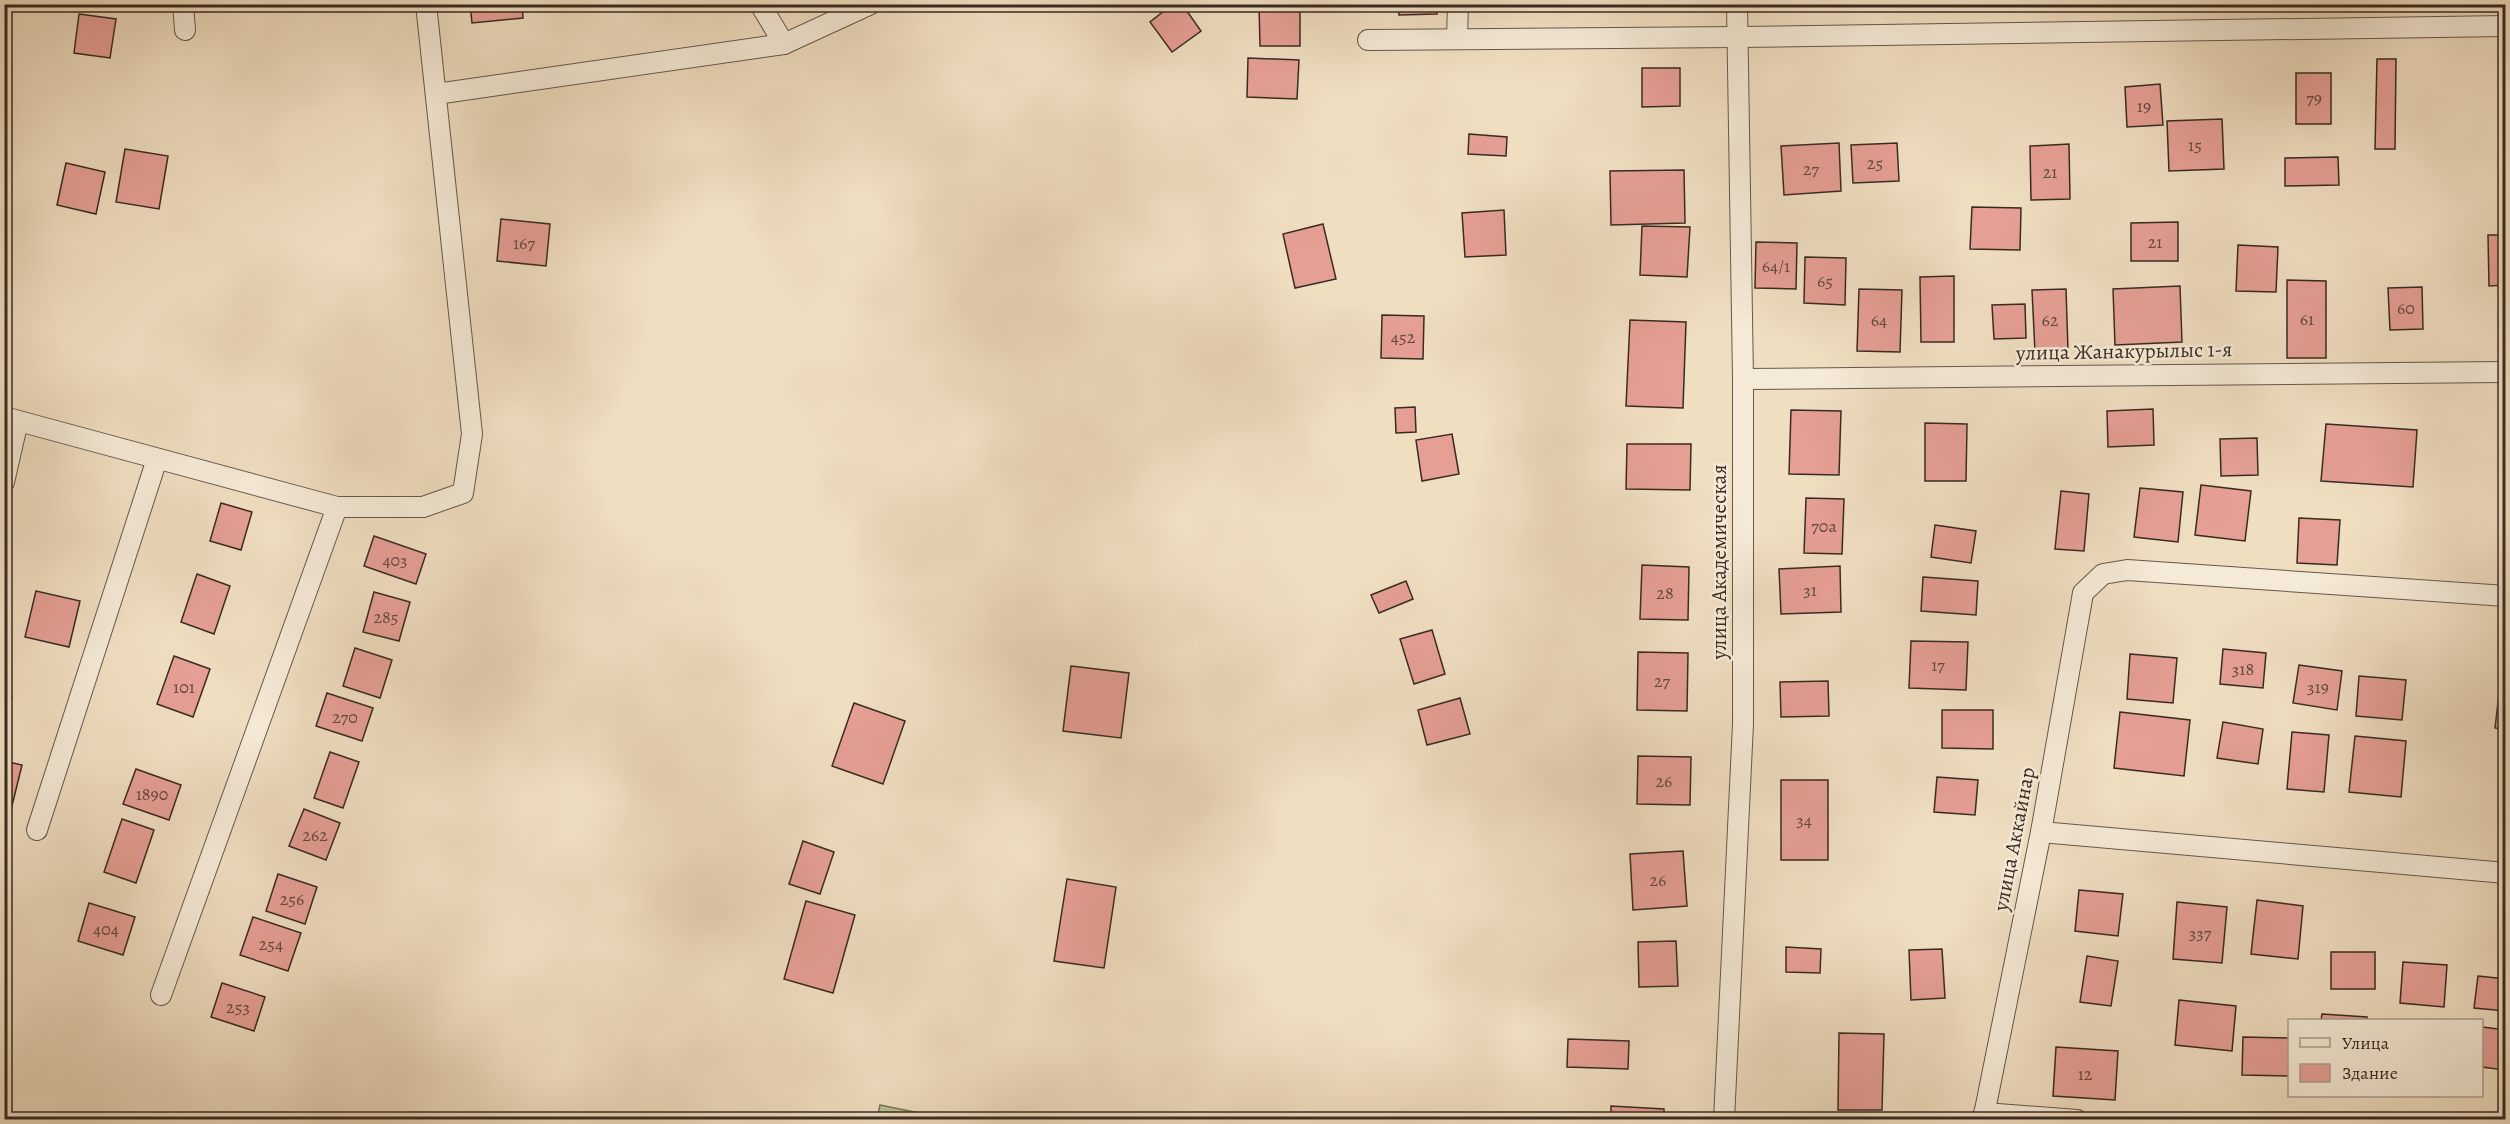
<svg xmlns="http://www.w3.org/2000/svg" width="2510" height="1124" viewBox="0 0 2510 1124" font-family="Alegreya,serif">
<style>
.green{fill:#bbc192;stroke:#7a765a;stroke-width:1.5}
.building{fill:#e69f95;stroke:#382b23;stroke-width:1.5}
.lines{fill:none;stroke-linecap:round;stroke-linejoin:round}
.minor-casing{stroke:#66584a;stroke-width:22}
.minor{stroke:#f5ead7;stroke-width:20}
.labels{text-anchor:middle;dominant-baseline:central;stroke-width:5;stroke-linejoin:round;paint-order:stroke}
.number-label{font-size:18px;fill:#644840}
.street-label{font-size:21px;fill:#382b23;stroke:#f5ead7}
</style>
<rect width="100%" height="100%" fill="#f0dec1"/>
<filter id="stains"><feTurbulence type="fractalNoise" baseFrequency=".00333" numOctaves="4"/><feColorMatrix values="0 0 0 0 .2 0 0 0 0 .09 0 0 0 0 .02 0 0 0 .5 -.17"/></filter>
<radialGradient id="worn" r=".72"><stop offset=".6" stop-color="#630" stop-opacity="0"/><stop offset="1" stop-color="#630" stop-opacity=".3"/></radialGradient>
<path class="green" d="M880,1105L949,1119H877Z"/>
<g class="building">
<path d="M470,4H522L523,18L472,23Z"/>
<path d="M1173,4H1182L1201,31L1172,52L1150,22Z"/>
<path d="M1259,4H1300V46H1260Z"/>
<path d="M1399,4H1436L1437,14L1399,15Z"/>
<path d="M1936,4H1998L1997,10L1936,7Z"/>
<rect x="2421" y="4" width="20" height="4"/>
<path d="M79,14L116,19L110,58L74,53Z"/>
<path d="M1248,58L1299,60L1297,99L1247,97Z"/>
<path d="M2377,59H2396L2395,149H2375Z"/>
<path d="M1642,68H1680V106L1642,107Z"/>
<rect x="2296" y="73" width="35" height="51"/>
<path d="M2160,84L2163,125L2127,127L2125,87Z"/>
<rect x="2500" y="110" width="6" height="50"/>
<path d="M2222,119L2224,169L2169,171L2167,121Z"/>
<path d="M1469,134L1507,137L1506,156L1468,154Z"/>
<path d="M1839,143L1841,191L1784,195L1781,146Z"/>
<path d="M1897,143L1899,181L1853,183L1851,145Z"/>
<path d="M2069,144L2070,199L2031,200L2030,146Z"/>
<path d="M125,149L168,156L159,209L116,202Z"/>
<path d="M2338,157L2339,185L2285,186V158Z"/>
<path d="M66,163L105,172L96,214L57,205Z"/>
<path d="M1684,170L1685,223L1611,225L1610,171Z"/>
<path d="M1972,207L2021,208L2020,250L1970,249Z"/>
<path d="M1504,210L1506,255L1465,257L1462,213Z"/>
<path d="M501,219L550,224L546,266L497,261Z"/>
<path d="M2178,222V261H2131V223Z"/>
<path d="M1323,224L1336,279L1295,288L1283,234Z"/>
<path d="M1642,226L1690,227L1687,277L1640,275Z"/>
<path d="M2488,235H2506V285L2489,286Z"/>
<path d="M1756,242L1797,243L1796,289L1755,288Z"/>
<path d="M2238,245L2278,247L2276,292L2236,291Z"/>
<path d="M1805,257L1846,258L1845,305L1804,303Z"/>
<path d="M1954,276V342H1921L1920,277Z"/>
<path d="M2287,280L2326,281V358H2287Z"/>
<path d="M2180,286L2182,342L2115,345L2113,289Z"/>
<path d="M2422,287L2423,329L2390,330L2388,288Z"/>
<path d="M1859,289L1902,290L1900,352L1857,351Z"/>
<path d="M2066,289L2068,350L2035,352L2032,290Z"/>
<path d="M2025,304L2026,338L1994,339L1992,305Z"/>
<path d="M1382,315L1424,316L1423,359L1381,358Z"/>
<path d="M1630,320L1686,322L1683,408L1626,406Z"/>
<path d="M1415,407L1416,432L1396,433L1395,408Z"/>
<path d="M2153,409L2154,445L2108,447L2107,411Z"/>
<path d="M1791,410L1841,411L1839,475L1789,474Z"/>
<path d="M1925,423L1967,424L1966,481H1925Z"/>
<path d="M2326,424L2417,430L2413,487L2321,481Z"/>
<path d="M1452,434L1459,474L1422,481L1416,440Z"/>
<path d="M2257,438L2258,475L2221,476L2220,439Z"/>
<path d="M1627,444H1691L1690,490L1626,489Z"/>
<path d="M2201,485L2251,491L2245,541L2195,535Z"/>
<path d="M2140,488L2183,492L2178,542L2134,537Z"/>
<path d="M2061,491L2089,494L2084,551L2055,549Z"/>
<path d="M1806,498L1844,499L1842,554L1804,553Z"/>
<path d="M221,503L252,512L241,550L210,541Z"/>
<path d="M2299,518L2340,520L2337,565L2297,563Z"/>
<path d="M1935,525L1976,531L1971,563L1931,557Z"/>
<path d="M374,536L426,554L416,584L364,566Z"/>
<path d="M1642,565L1689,567L1688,620L1640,619Z"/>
<path d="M1840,566L1841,612L1781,614L1779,569Z"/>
<path d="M197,574L230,586L214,634L181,622Z"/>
<path d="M1923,577L1978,581L1976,615L1921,611Z"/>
<path d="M1406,581L1413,599L1379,613L1371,595Z"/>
<path d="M36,591L80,601L69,647L25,637Z"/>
<path d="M374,592L410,602L399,641L363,632Z"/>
<path d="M1432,630L1445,674L1414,684L1400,639Z"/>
<path d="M1911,641L1968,642L1966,690L1909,688Z"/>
<path d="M355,648L392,660L380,698L343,686Z"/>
<path d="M2223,649L2266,653L2263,688L2220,684Z"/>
<path d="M1638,652L1688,653L1687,711L1637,710Z"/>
<path d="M2130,654L2177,658L2173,703L2127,699Z"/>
<path d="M174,656L210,669L193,717L157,704Z"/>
<path d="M2299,665L2342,671L2337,710L2293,703Z"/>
<path d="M1071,666L1129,673L1121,738L1063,731Z"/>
<path d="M2359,676L2406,680L2402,720L2356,716Z"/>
<path d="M2501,677L2506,678V730L2495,728Z"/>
<path d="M1828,681L1829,716L1781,717L1780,682Z"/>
<path d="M327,693L373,708L362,741L316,726Z"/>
<path d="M4,695L12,697L4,729Z"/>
<path d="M1460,698L1470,734L1427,745L1418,710Z"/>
<path d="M854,703L905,721L883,784L832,766Z"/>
<path d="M1942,710H1993V749L1942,748Z"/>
<path d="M2120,712L2190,720L2184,776L2114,768Z"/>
<path d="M2223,722L2263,729L2258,764L2217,758Z"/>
<path d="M2292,732L2329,735L2324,792L2287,789Z"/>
<path d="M2355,736L2406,741L2401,797L2349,792Z"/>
<path d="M330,752L359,762L343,808L314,798Z"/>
<path d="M1638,756L1691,757L1690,805L1637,804Z"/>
<path d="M4,761L22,765L8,822L4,821Z"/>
<path d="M136,769L181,785L169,820L123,804Z"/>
<path d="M1937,777L1978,780L1975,815L1934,812Z"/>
<rect x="1781" y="780" width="47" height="80"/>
<path d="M304,809L340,823L326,860L289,846Z"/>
<path d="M122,819L154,830L136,883L104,872Z"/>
<path d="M803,841L834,852L820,894L789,884Z"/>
<path d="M1683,851L1687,906L1633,910L1630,854Z"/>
<path d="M278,874L317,887L305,924L266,911Z"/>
<path d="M1067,879L1116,887L1104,968L1054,961Z"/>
<path d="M2079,890L2123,894L2118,936L2075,931Z"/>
<path d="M2257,900L2303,906L2298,959L2251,954Z"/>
<path d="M806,901L855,915L833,993L784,979Z"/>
<path d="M2177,902L2227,907L2222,963L2173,959Z"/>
<path d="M89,903L135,917L123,955L78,941Z"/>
<path d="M253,917L301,933L288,971L240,955Z"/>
<path d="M1676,941L1678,986L1639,987L1638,942Z"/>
<path d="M1786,947L1821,949L1820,973L1786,972Z"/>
<path d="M1942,949L1945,998L1911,1000L1909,950Z"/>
<rect x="2331" y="952" width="44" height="37"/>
<path d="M2087,956L2118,961L2111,1006L2080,1002Z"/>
<path d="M2403,962L2447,965L2444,1007L2400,1003Z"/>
<path d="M2478,976L2506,979V1011L2474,1008Z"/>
<path d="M222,983L265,997L254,1031L211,1017Z"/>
<path d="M2179,1000L2236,1006L2232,1051L2175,1045Z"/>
<path d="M2322,1014L2367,1017V1020H2321Z"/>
<path d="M2482,1027L2506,1030L2505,1070L2482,1067Z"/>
<path d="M1839,1033L1884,1034L1882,1110H1838Z"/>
<path d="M2243,1037L2290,1038V1076L2242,1075Z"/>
<path d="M1568,1039L1629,1041L1628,1069L1567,1067Z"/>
<path d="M2056,1047L2118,1051L2115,1100L2053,1096Z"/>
<path d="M1611,1106L1664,1109V1120H1611Z"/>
</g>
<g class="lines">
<defs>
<g id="minor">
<path d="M183,4L185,30"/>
<path d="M760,4L784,44"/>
<path d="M1457,38L1458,4"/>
<path d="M1368,40L1737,37L2506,26"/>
<path d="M436,94L784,44L871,4"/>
<path d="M1743,379L2506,372"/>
<path d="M4,417L337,507H423L463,493L472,434L426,4"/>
<path d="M4,482L18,421"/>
<path d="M37,830L157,459"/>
<path d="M2041,832L2506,873"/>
<path d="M161,995L337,507"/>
<path d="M1984,1113L2077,1120"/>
<path d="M1724,1120L1743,724V379L1737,4"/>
<path d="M1983,1120L2041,832L2083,593L2103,574L2127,570L2506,596"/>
</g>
</defs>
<use href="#minor" class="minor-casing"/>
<use href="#minor" class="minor"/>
</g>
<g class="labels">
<g class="number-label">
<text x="2314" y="98">79</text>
<text x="2144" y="106">19</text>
<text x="2195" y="145">15</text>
<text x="1875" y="163">25</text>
<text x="1811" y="169">27</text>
<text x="2050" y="172">21</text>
<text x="2155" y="242">21</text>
<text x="524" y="243">167</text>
<text x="1776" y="266">64/1</text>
<text x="1825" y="281">65</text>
<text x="2406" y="308">60</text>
<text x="2307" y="319">61</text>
<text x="1879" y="320">64</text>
<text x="2050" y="320">62</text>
<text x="1403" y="337">452</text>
<text x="1824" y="526">70а</text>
<text x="395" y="560">403</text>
<text x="1810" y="590">31</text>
<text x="1665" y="593">28</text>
<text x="386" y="617">285</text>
<text x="1938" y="665">17</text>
<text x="2243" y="669">318</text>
<text x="1662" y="681">27</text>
<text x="184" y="687">101</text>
<text x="2318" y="687">319</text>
<text x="345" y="717">270</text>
<text x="1664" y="781">26</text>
<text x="152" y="794">1890</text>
<text x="1804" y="820">34</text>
<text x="315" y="835">262</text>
<text x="1658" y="880">26</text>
<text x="292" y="899">256</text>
<text x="106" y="929">404</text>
<text x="2200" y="933">337</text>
<text x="271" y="944">254</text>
<text x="238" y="1007">253</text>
<text x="2085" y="1074">12</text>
</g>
<g class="street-label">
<text transform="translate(2124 351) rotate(-1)">улица Жанакурылыс 1-я</text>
<text transform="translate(1719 562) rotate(-90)">улица Академическая</text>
<text transform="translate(2014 839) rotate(-79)">улица Аккайнар</text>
</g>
</g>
<rect width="2510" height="1124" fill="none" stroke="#f0dec1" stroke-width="24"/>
<rect x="6" y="6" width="2498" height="1112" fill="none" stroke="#382b23" stroke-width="3"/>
<rect x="12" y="12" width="2486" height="1100" fill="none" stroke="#382b23" stroke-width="1.5"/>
<rect x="2288" y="1019" width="195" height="78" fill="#f5ead7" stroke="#a99e8f" stroke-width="1.5"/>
<rect x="2300" y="1038" width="30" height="9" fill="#f5ead7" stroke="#a99e8f" stroke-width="1.5"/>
<text x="2342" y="1049" font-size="18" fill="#382b23">Улица</text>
<rect x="2300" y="1064" width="30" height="18" fill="#e69f95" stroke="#a99e8f" stroke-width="1.5"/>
<text x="2342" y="1079" font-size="18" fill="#382b23">Здание</text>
<rect width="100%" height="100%" filter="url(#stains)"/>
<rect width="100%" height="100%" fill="url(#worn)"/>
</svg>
